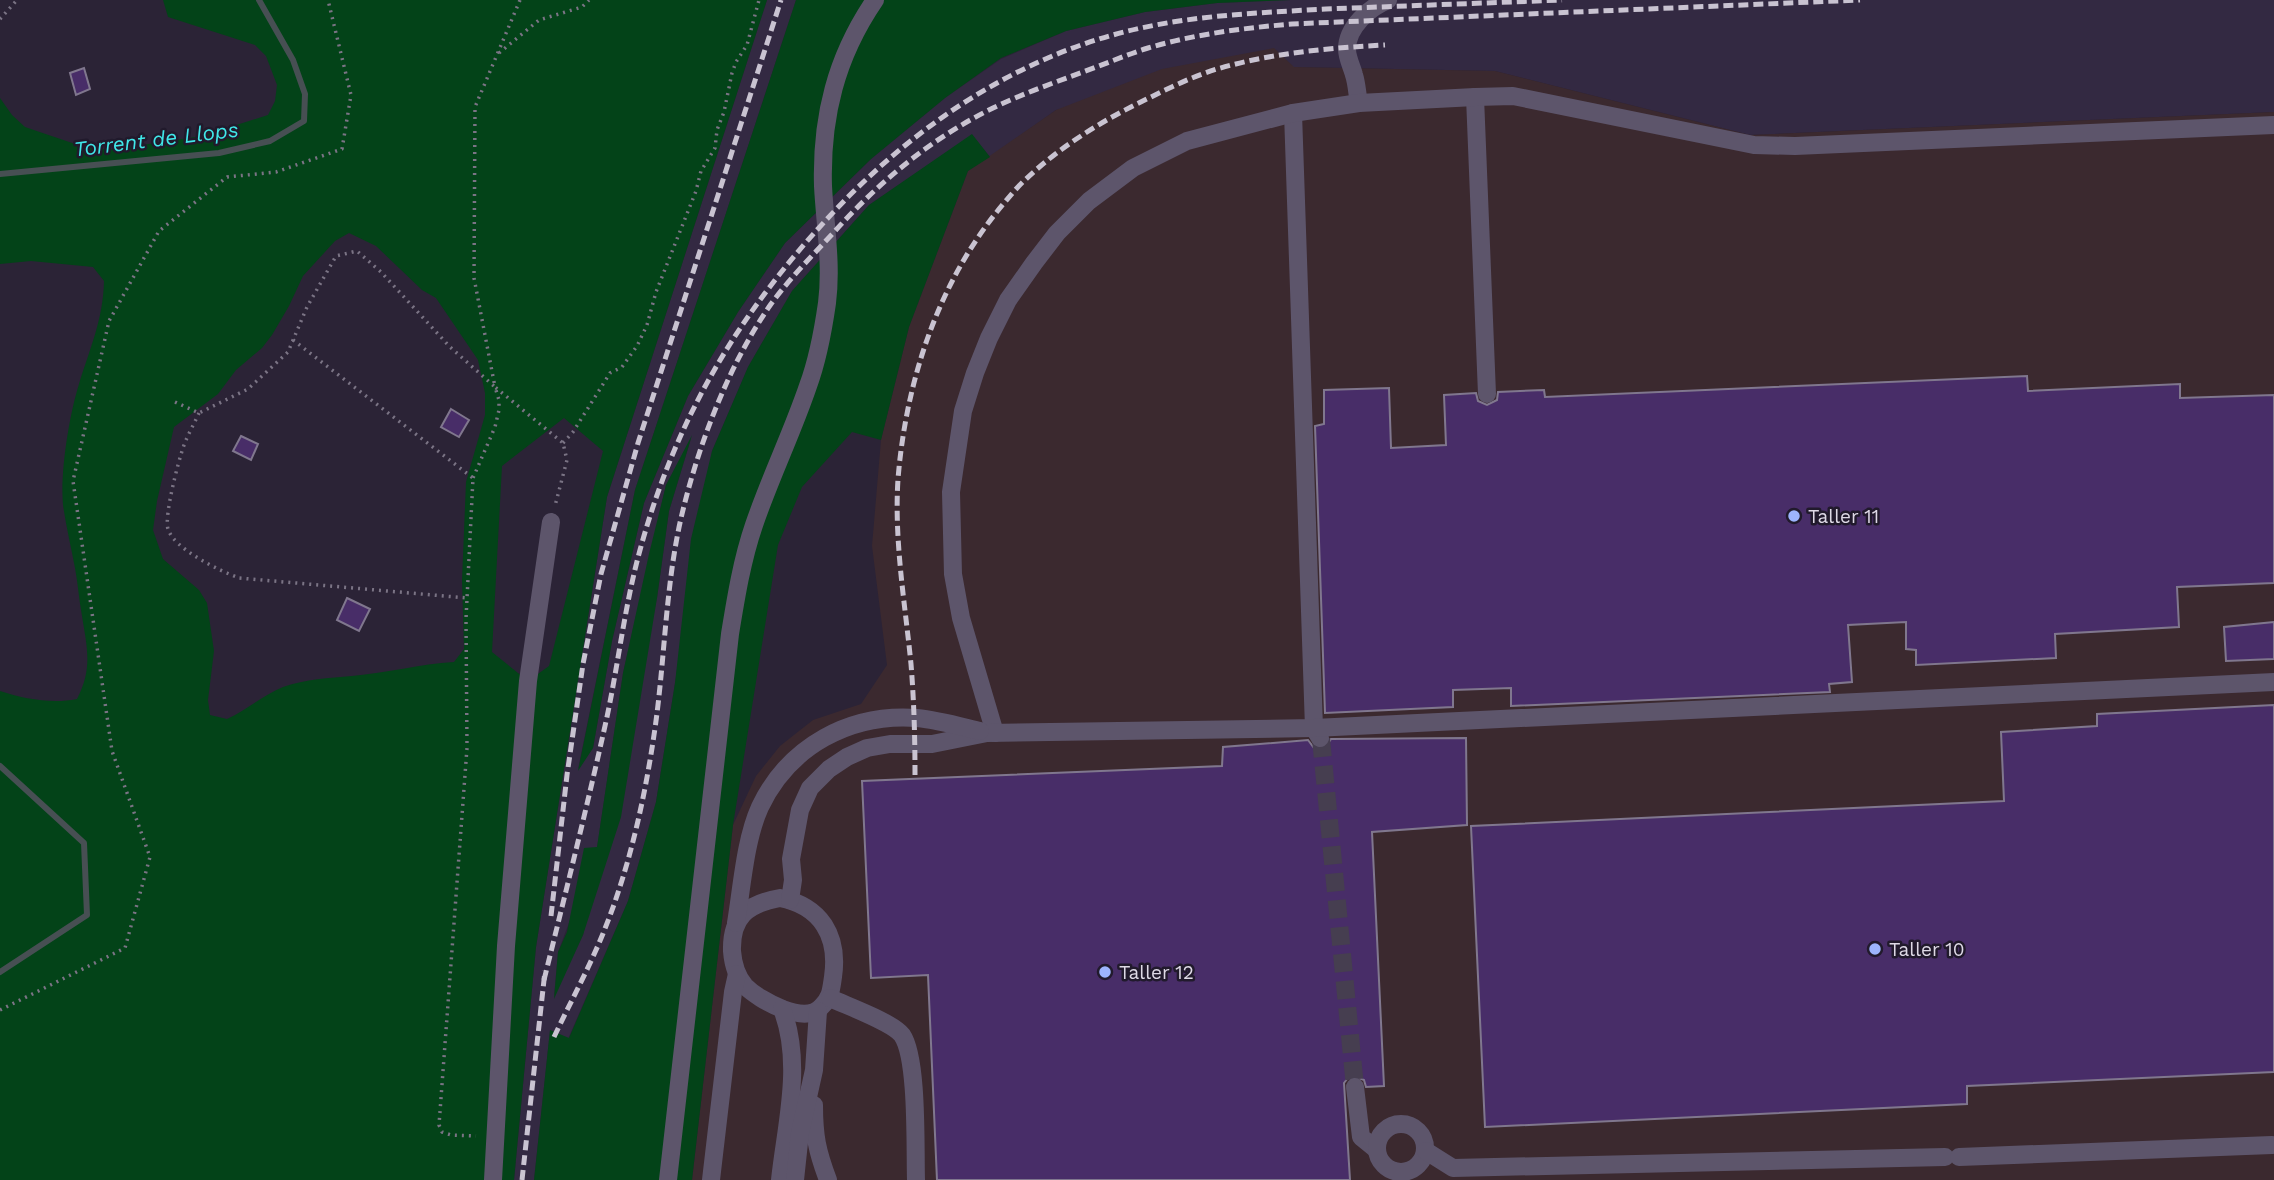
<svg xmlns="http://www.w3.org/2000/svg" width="2274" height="1180" viewBox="0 0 2274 1180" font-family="'Work Sans',sans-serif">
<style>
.built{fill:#332942;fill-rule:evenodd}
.industrial{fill:#3b292f}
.green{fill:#034318;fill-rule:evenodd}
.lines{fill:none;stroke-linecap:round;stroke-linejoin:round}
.stream{stroke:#474f53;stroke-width:6}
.building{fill:#482d68;stroke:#80778e;stroke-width:2}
.minor-tunnel{stroke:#463e50;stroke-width:18;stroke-dasharray:18 9;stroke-linecap:butt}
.path{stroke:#7b7485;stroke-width:3.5;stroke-dasharray:2 5;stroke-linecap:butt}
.minor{stroke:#5d556b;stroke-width:18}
.rail{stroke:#c9c3d1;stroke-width:5;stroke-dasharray:10 5;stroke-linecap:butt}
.poi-dot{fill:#9db4fd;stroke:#211a2c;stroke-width:2.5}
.labels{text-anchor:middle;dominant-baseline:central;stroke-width:5;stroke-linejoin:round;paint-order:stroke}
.poi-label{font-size:19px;fill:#ded9e6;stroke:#211a2c;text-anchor:start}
.water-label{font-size:21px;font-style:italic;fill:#40e8e9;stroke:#211a2c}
</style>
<rect width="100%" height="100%" fill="#2b2336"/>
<path class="built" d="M767,0H796L635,490L578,769L593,748L612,641L644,503L688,396L738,312L785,243L871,159L945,98L1001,59L1066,31L1145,12L1217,3L1291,0H2274V112L1750,135L1495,71L1294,67L1056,110L990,157L972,135L869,205L792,291L748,367L712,451L656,802L628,901L568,1039L550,1031L534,1180H514L536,947L607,497ZM691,439L669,511L657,598L583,935L554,996L558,952L597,848L623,673L666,485Z"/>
<path class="industrial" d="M1274,48L1294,67L1495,71L1750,135L2274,112V1180H692L733,825L756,776L780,746L813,720L861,704L887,665L872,546L881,440L909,327L968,171L1056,110L1162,69Z"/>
<g class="green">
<path d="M163,0H767L607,497L536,947L514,1180H0V691C24,699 52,704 77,699C93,668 87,648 82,616C79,600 78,584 75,568C71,547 66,526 63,505C60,473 69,416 79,384C90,348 103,320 104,281L93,267L31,261L0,264V98L12,115L25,127L84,147L100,149H115L202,136L268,115L275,101L277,85L266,56L255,45L168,17ZM349,233L376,246L422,290L436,298L478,360L485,393V415L466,482L462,580L464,649L454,662C420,664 387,673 352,676C329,678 306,679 283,687C263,695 247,710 227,719L210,715L208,700L214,651L207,603L199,590L163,559L153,530L157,501L174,427L218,394L236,370L262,348L272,335L289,306L303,276L335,241ZM564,418L603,451L549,666L528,681L492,652L502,466Z"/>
<path d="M796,0H1291L1217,3L1145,12L1066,31L1001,58L945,98L871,159L785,243L738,312L688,396L644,503L612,641L593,748L578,771L635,490Z"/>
<path d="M972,134L990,157L968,171L909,327L881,440L852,432L802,487L778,545L733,825L692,1180H534L550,1030L569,1038L628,901L656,802L675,683L691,539L712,451L748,367L792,291L869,205Z"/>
<path d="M692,435L669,511L657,598L621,817L583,935L554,999L558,952L567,932L584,848L597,847L623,673L649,554L666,485Z"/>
</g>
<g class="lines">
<g class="stream">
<path d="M0,174L219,153L270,141L304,121L305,94L293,60L259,0"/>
<path d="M0,766L84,843L87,915L0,972"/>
</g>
</g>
<g class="building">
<path d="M84,68L90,89L76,95L70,73Z"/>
<path d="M2027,376L2028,391L2180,384V398L2274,395V583L2177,587L2179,627L2055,634L2056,658L1916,665V650L1906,649V622L1848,625L1852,682L1829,684L1830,692L1511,706V688L1453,690V707L1325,713L1315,426L1324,424V390L1389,388L1391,448L1446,445L1444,395L1476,393L1478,401L1487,405L1497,400L1498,392L1544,390L1545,397Z"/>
<path d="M451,409L469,420L459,437L441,427Z"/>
<path d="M241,436L258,444L251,460L233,451Z"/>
<path d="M347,598L370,609L359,631L337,620Z"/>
<path d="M2274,622V659L2226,661L2224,627Z"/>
<path d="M2274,705V1072L1967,1086V1104L1485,1127L1471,826L2004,801L2001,732L2097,726V714Z"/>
<path d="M1466,738L1467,825L1372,832L1384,1086L1366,1087L1364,1080L1354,1076L1348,1078L1344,1083L1350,1180H937L928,975L871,978L862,781L1222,766L1223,747L1308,740L1314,748L1321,749L1326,747L1331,739Z"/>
</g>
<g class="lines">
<path class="minor-tunnel" d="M1321,739L1355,1087"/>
<g class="path">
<path d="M520,0L475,107L474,278L495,387L563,443L567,460L555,506"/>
<path d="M0,19L17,0"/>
<path d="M499,53L539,20L582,7L589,0"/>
<path d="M293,340L473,478L466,619L467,748L439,1125L442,1132L451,1135L476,1136"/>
<path d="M175,402L199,413L248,389L288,352L307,307L336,256L357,251L381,272L450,347L495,387L499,400V410L495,427L473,478"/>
<path d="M199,413C194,424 187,436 183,448C178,463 164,516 168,529C174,549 220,571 239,578L467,598"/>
<path d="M563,443L573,432L610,373L622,367L637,346L647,325L656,292L696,191L701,171L715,148L717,130L724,112L732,73L736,62L747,45L759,0"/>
<path d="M0,1010L125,948L150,857L112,751L73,481L109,321L159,231L227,177L276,172L342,149L351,95L328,0"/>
</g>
<g class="minor">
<path d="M1475,97L1487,394"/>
<path d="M1359,103C1357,94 1357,84 1354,75C1352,67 1347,58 1347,49C1347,27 1370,7 1388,0"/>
<path d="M1293,113L1314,728L1320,738"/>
<path d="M995,733L961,618L953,574L951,492L963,411L975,373L989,338L1008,300L1034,263L1057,233L1089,201L1133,168L1187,141L1293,113L1359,103L1475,97L1513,96L1754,145L1795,146L2274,125"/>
<path d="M780,898C821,906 839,936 833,977C831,990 831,997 822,1006C806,1026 760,1001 745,986C737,977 733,964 732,951C731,917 747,904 780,898Z"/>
<path d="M790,900L793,880L791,859L800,810L810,788L829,769L847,757L867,748L890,744H932L987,733L1314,728L2274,682"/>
<path d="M736,923C742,887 745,840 760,807C789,746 850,713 917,718C938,720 959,726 980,731"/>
<path d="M830,998C847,1006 892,1022 902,1035C918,1058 915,1148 916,1180"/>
<path d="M1355,1087L1361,1137L1377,1150"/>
<path d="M814,1105C814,1136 817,1151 828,1180"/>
<circle cx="1401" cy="1148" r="24"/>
<path d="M1426,1151L1453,1168L1945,1157"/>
<path d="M1959,1157L2272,1145"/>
<path d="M493,1180L506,946L528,681L551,522"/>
<path d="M668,1180L730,634C736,597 742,560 754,525C770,478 792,433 808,386C818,359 823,331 827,303C832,264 825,225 823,186C821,117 836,57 875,0"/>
<path d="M711,1180L733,992L737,974"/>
<path d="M780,1180C786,1124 803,1063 782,1009"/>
<path d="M795,1180L800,1133L814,1070L818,1011"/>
</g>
<g class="rail">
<path d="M915,775C915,738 914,701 911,664C905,603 894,541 898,479C906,380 939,279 1005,202C1011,195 1018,186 1026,179C1062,145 1105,119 1149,98C1171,87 1194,76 1217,69C1272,53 1328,48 1385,45"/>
<path d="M551,916L567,775L583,664L601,574L638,443L781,0"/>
<path d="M544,980C565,895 586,811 605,726C618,668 624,608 640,550C678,410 747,300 848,197C925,120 1018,59 1124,32C1191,15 1258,13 1326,9C1405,6 1484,3 1562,0"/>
<path d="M554,1037C570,1003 588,970 602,936C628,873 644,803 654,735C665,663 665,585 682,514C699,443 729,364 771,304C790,278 813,255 835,231C880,181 932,138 993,108C1022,94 1053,83 1083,72C1105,64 1126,55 1148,48C1195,34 1244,28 1292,24L1860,0"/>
<path d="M522,1180L545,971"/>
</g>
</g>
<g class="poi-dot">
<circle cx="1794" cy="516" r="7"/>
<circle cx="1875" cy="949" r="7"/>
<circle cx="1105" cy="972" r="7"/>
</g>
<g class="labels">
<g class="poi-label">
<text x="1808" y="516">Taller 11</text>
<text x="1889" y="949">Taller 10</text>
<text x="1119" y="972">Taller 12</text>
</g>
<g class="water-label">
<text transform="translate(156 139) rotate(-7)">Torrent de Llops</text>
</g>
</g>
</svg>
